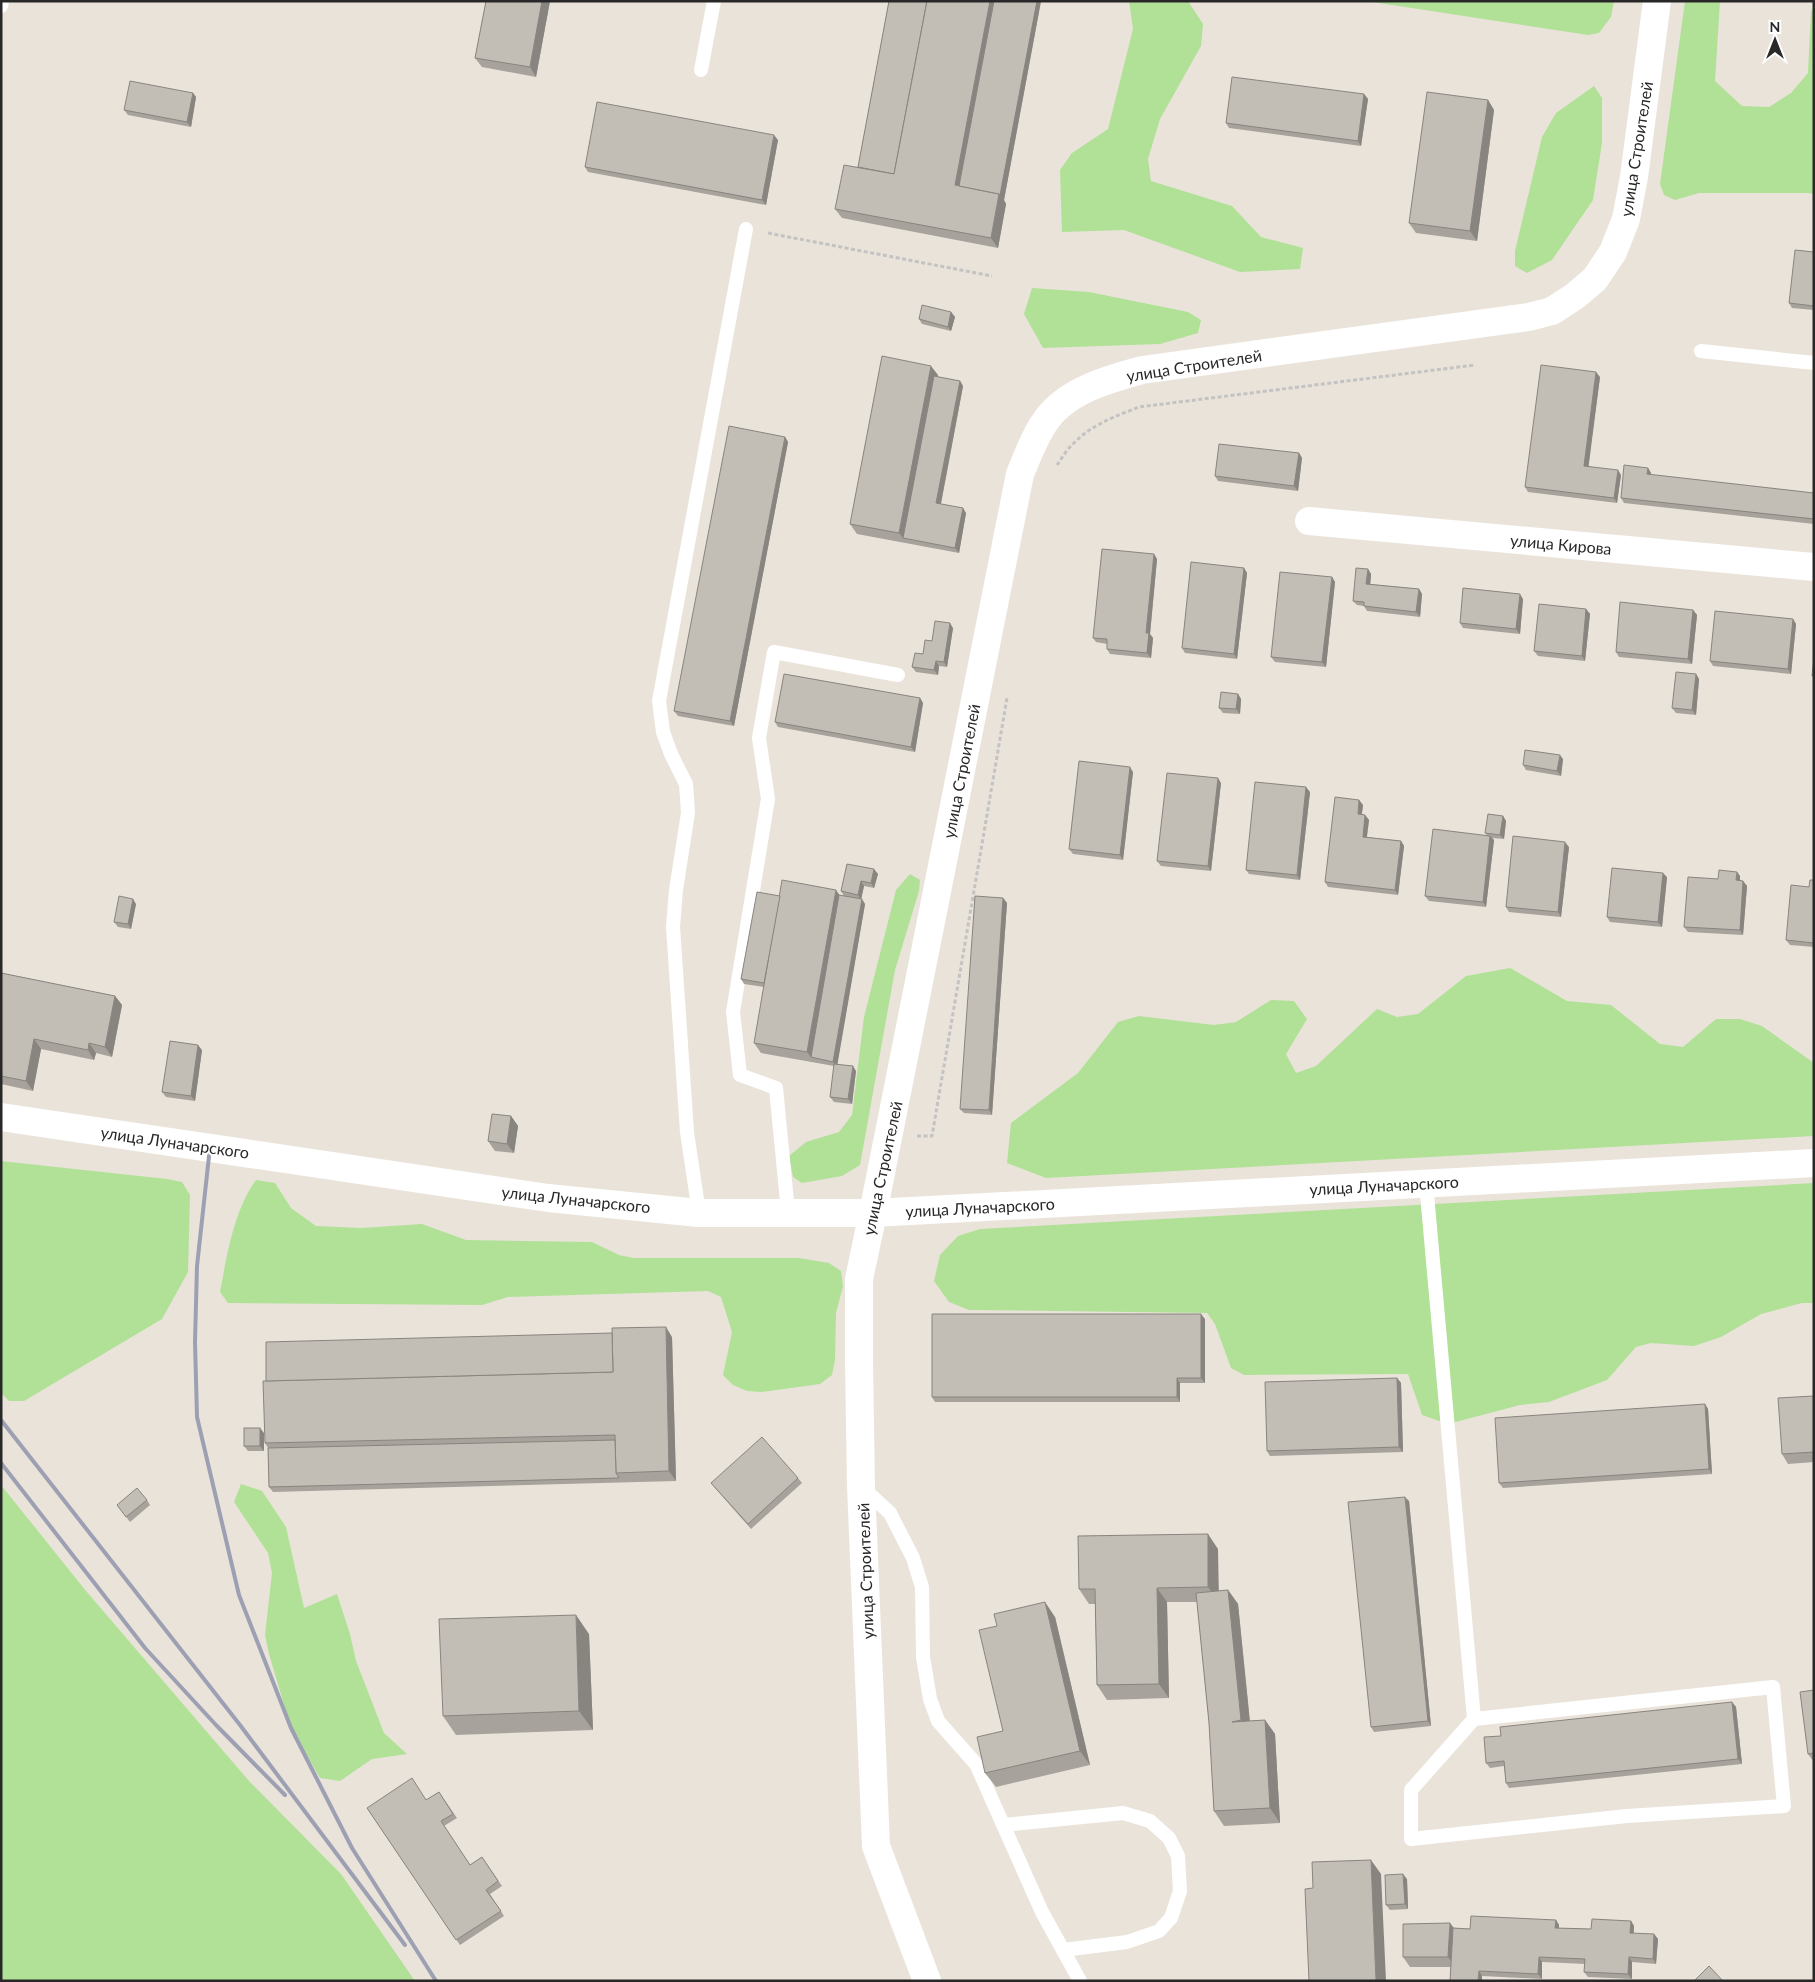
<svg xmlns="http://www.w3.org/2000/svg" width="1815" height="1982" viewBox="0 0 1815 1982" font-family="Lato,sans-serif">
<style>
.green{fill:#b0e197}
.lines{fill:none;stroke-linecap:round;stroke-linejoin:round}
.path{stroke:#c3c3c3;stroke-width:3;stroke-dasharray:4 2.5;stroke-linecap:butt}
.service{stroke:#fff;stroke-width:14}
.minor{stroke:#fff;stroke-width:28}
.secondary{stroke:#fff;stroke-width:28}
.rail{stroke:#9da0b2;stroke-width:4}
.wall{fill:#a7a39c}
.shaded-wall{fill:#88847f}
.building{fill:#c2bdb5;stroke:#88847f}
.labels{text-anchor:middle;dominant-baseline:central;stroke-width:4;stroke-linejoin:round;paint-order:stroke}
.street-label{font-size:16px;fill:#282828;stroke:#fff}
</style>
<rect width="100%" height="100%" fill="#eae3da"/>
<g class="green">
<path d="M1129,1H1188L1203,24L1201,46L1160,119L1148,159L1151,181L1232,206L1261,237L1303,248L1300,269L1240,272L1124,230L1062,232L1060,170L1072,153L1108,129L1133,29Z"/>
<path d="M1366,1H1614L1611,17L1599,33L1588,35Z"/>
<path d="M1685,1H1720L1715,81L1742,106L1769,107L1791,93L1808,73L1811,11L1814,7V194L1808,193H1699L1675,200L1664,195L1660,184Z"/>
<path d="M1594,86L1602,98V143L1593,200L1552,260L1527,273L1515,266V251L1542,137L1556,113Z"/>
<path d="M1032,288L1089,292L1188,312L1201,320L1198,333L1160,344L1043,348L1024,314Z"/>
<path d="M910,874L920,880L919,891L895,970L860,1165L842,1176L802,1183L793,1177L789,1156L806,1142L839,1132L852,1115L864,1017L896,890Z"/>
<path d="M1510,968L1567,1001L1611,1005L1660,1044L1683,1047L1716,1019H1740L1762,1026L1814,1063V1136L1046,1178L1007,1163L1011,1123L1078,1073L1118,1022L1139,1016L1214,1025L1236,1022L1271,1000L1294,1001L1307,1019L1286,1054L1296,1073L1316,1066L1377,1009L1397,1017L1418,1014L1466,976Z"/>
<path d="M1,1161L167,1179L182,1182L190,1195L188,1272L162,1319L24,1401H9L1,1393Z"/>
<path d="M256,1180L275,1183L291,1208L316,1226L361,1228L422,1224L466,1240L592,1242L619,1255L634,1258H799L829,1263L841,1271L843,1286L836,1313L835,1360L832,1375L820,1384L762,1392L747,1391L733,1385L723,1375L732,1332L721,1297L708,1291L508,1297L482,1305L228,1303L220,1292C227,1255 234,1210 256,1180Z"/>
<path d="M1814,1183V1303H1802L1761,1314L1721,1337L1694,1346L1651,1343L1636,1347L1607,1380L1549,1402L1520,1405L1448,1424L1422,1415L1408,1374L1244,1375L1231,1368L1215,1324L1207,1313L969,1310L949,1302L934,1281L940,1255L958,1236L980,1229Z"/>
<path d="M241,1484L262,1491L286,1527L304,1608L337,1594L350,1634L356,1661L384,1733L407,1754L372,1759L340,1781L320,1778L291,1728L269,1654L265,1635L272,1573L268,1553L234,1502Z"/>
<path d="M1,1485L86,1591L249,1781L341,1874L415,1981H1Z"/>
</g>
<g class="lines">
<g class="path">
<path d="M768,233L992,276"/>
<path d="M1057,465C1062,458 1067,449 1074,443C1091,425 1116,416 1139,407L1475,365"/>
<path d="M917,1136H932L1007,698"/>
</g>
<g class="service">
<path d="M1,6L2,1"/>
<path d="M701,70L714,1"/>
<path d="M1701,351L1814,363"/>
<path d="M1426,1183L1474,1719L1411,1790V1839L1627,1816L1784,1806L1773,1687L1474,1719"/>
<path d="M788,1212L776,1088L740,1075L733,1012L768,799L759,738L774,652L898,675"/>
<path d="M699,1213L687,1132L673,927L676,890L688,813L686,784L671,754L663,732L659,701L746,229"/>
<path d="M863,1488L890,1513L913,1558L922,1587L923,1657L930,1699L938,1721L976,1764L1042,1912L1080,1981"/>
<path d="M1003,1825L1123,1813L1150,1821L1169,1838L1178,1856L1180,1891L1171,1918L1159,1931L1127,1942L1063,1950"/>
</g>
<g class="minor">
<path d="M1309,521L1814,567"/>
<path d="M1,1117L548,1198L699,1213H873L859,1279V1363L861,1486L876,1846L927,1981"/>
</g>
<path class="secondary" d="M1657,1L1634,177L1626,219L1613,252L1595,279L1575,296L1552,311L1529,317L1142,370C1109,379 1068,390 1047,419C1035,435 1028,455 1020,474L873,1213L1814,1163"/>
<g class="rail">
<path d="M210,1147L197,1266L195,1342L197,1417L239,1595L291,1728L352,1848L436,1981"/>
<path d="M1,1420L240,1725L405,1945"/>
<path d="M1,1463L145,1648L216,1725L285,1795"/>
</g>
</g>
<g class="wall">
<path d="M486,1H550L536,77L482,67L475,58Z"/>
<path d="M889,1H1041L1004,200L1006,204L998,248L842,218L835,209L858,167Z"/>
<path d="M193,93L196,97L191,127L128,115L124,110Z"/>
<path d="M1364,94L1368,99L1361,146L1229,128L1226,123Z"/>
<path d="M1488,100L1494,110L1477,241L1416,233L1409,223Z"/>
<path d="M778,140L766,205L588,172L585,167Z"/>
<path d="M1814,252V310L1792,308L1789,303Z"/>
<path d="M951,312L955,317L951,331L922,324L919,319Z"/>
<path d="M938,375V377L960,381L963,386L941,504L966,513L959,553L857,534L850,524Z"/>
<path d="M1600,377L1588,466L1621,475L1617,503L1528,492L1525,487Z"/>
<path d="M785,437L788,442L734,726L678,716L674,711Z"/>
<path d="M1299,453L1302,458L1298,491L1218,481L1215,476Z"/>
<path d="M1648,468L1651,473V475L1814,493V524L1624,503L1621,498Z"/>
<path d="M1154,554L1157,559L1150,634L1153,638L1151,658L1110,654L1107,649V644L1096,642L1093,638Z"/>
<path d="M1244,568L1247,573L1237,659L1185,653L1182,648Z"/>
<path d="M1368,569L1371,574L1370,584L1419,589L1422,594L1420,617L1367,611L1364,606L1357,605L1353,601Z"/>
<path d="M1332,577L1335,582L1326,667L1275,662L1271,657Z"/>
<path d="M1523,599L1520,634L1463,628L1460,623Z"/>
<path d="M1586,609L1590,614L1585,661L1538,656L1534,651Z"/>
<path d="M1693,610L1697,615L1692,664L1619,657L1616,652Z"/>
<path d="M1793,619L1796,624L1791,674L1713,666L1710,661Z"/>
<path d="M953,628L947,667L939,666L938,675L916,672L912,667L923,654L932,641Z"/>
<path d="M1696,674L1699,679L1696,715L1676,713L1672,708Z"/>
<path d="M1238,694L1241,699L1240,714L1223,713L1219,708Z"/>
<path d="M920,698L923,703L915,752L778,727L775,722Z"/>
<path d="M1563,759L1561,776L1526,770L1523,765Z"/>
<path d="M1133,772L1123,860L1073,854L1069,849Z"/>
<path d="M1221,783L1211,871L1161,866L1157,861Z"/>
<path d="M1310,792L1300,880L1249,874L1246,870Z"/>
<path d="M1359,800L1363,805L1362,814L1365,815L1369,820L1367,837L1401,841L1404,846L1398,895L1328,887L1325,882Z"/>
<path d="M1503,816L1506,821L1504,839L1492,838L1494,840L1486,907L1429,901L1425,896L1487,835L1485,833Z"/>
<path d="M1569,847L1561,917L1509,912L1506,907Z"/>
<path d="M847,864L878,874L874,888L864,886L861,899L865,904L837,1064L856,1071L852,1104L834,1102L830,1097L834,1066L761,1053L754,1043L764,987L744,984L741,979L780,896L839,895L844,896L841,891Z"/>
<path d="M1737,872L1740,876V880L1743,881L1747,886L1743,935L1688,932L1684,927L1718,879Z"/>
<path d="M1667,877L1662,927L1610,922L1607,917Z"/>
<path d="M1814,880V947L1790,945L1786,940L1809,887Z"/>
<path d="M1003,898L1007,903L992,1115L964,1113L960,1109Z"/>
<path d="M136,904L131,929L118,927L114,922Z"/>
<path d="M1,973L115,996L122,1005L112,1057L96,1053L94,1060L41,1049L33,1091L1,1084Z"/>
<path d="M202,1050L195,1101L166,1097L162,1092Z"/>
<path d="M511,1116L518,1126L514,1153L495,1151L488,1141Z"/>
<path d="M1205,1319V1383H1180V1402H935L932,1397Z"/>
<path d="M672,1337L676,1481L273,1492L269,1487L268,1448L265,1443Z"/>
<path d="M1397,1378L1401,1383L1403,1452L1270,1456L1267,1451Z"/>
<path d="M1814,1396V1462L1788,1464L1782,1454Z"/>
<path d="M1705,1404L1708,1409L1712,1474L1503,1488L1499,1483Z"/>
<path d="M264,1433V1451H248L244,1446Z"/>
<path d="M798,1478L802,1483L751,1529L715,1488L711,1483Z"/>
<path d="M147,1500L150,1505L130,1522L117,1505Z"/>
<path d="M1409,1501L1431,1726L1374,1732L1371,1727Z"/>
<path d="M1218,1549V1591L1228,1590L1238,1604L1250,1721L1265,1720L1275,1734L1280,1823L1224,1826L1214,1811L1209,1723L1197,1602H1167L1169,1698L1107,1700L1097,1685L1095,1604H1089L1079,1589Z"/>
<path d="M1055,1617L1090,1765L996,1787L985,1773L1003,1731Z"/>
<path d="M589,1634L593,1730L456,1735L443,1716Z"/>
<path d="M1814,1690V1762L1808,1754Z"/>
<path d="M1732,1702L1736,1707L1742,1764L1509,1788L1506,1783L1504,1766L1490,1768L1486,1763L1501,1736Z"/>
<path d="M439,1792L457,1818L444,1826L470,1865L482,1857L502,1886L490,1894L504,1916L460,1945L367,1808L427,1800Z"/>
<path d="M1407,1879L1408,1909L1390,1910L1386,1905Z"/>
<path d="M1556,1920L1559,1925V1928L1591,1929L1631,1921L1634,1926V1934H1654L1658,1939L1656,1964L1632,1962V1979L1588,1977L1584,1972L1585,1964L1542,1962V1979L1482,1976L1451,1967H1410L1403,1957L1453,1928L1470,1929Z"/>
</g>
<g class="shaded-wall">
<path d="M542,1H550L536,77L530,67Z"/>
<path d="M990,1H999L963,191L955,185Z"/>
<path d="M1037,1H1041L1004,200L1006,204L998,248L991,238Z"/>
<path d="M193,93L196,97L191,127L187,122Z"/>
<path d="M1364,94L1368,99L1361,146L1358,141Z"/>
<path d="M1488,100L1494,110L1477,241L1470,231Z"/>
<path d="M774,135L778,140L766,205L762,200Z"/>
<path d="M951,312L955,317L951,331L948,327Z"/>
<path d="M931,366L938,375L907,539L903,538L899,533Z"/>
<path d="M1596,372L1600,377L1588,471L1584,466Z"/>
<path d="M960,381L963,386L940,508L936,503Z"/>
<path d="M785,437L788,442L734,726L730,721Z"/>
<path d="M1299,453L1302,458L1298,491L1294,486Z"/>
<path d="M1648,468L1651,473V479L1647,474Z"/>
<path d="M1618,470L1621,475L1617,503L1614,498Z"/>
<path d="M963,508L966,513L959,553L955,548Z"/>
<path d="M1154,554L1157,559L1150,634L1153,638L1151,658L1147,653L1146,633Z"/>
<path d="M1244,568L1247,573L1237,659L1234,654Z"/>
<path d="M1368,569L1371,574L1370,589L1366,584Z"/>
<path d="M1332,577L1335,582L1326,667L1322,662Z"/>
<path d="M1419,589L1422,594L1420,617L1416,612Z"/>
<path d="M1520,594L1523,599L1520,634L1516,629Z"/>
<path d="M1586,609L1590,614L1585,661L1582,656Z"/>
<path d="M1693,610L1697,615L1692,664L1688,659Z"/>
<path d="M1793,619L1796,624L1791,674L1788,669Z"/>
<path d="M950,623L953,628L947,667L944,662Z"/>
<path d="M936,661L939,666L938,675L934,670Z"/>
<path d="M1696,674L1699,679L1696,715L1692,710Z"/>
<path d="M1238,694L1241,699L1240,714L1236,709Z"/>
<path d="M920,698L923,703L915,752L911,747Z"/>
<path d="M1560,755L1563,759L1561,776L1557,771Z"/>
<path d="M1130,767L1133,772L1123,860L1120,855Z"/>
<path d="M1218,778L1221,783L1211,871L1208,866Z"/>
<path d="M1306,787L1310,792L1300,880L1297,875Z"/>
<path d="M1359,800L1363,805L1361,819L1358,814Z"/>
<path d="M1365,815L1369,820L1366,842L1363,837Z"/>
<path d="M1503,816L1506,821L1504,839L1500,835Z"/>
<path d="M1490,836L1494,840L1486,907L1483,902Z"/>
<path d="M1401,841L1404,846L1398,895L1395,890Z"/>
<path d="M1565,842L1569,847L1561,917L1558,912Z"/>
<path d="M874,869L878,874L874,888L871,883Z"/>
<path d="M1737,872L1740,876V885L1736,880Z"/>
<path d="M1663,873L1667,877L1662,927L1658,922Z"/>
<path d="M861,881L864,886L861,900L858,895Z"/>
<path d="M1743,881L1747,886L1743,935L1740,930Z"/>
<path d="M836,890L843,900L811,1057L807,1052Z"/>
<path d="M1003,898L1007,903L992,1115L989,1110Z"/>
<path d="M133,899L136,904L131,929L128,924Z"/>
<path d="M862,899L865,904L837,1067L833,1062Z"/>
<path d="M115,996L122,1005L112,1057L105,1047Z"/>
<path d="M34,1039L41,1049L33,1091L26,1081Z"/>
<path d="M89,1043L96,1053L94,1060L88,1050Z"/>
<path d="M198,1045L202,1050L195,1101L191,1096Z"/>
<path d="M853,1066L856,1071L852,1104L848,1099Z"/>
<path d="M511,1116L518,1126L514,1153L507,1144Z"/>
<path d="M1201,1314L1205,1319V1383L1201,1378Z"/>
<path d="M666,1327L672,1337L676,1481L669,1471Z"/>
<path d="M1177,1378L1180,1383V1402L1177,1397Z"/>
<path d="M1397,1378L1401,1383L1403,1452L1399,1447Z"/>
<path d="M1705,1404L1708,1409L1712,1474L1709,1469Z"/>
<path d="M260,1428L264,1433V1451L260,1446Z"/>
<path d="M1405,1497L1409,1501L1431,1726L1428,1721Z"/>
<path d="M1208,1534L1218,1549L1219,1602L1208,1587Z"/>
<path d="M1157,1588L1167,1602L1169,1698L1159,1684Z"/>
<path d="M1228,1590L1238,1604L1251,1734L1241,1720Z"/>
<path d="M1045,1602L1055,1617L1090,1765L1080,1751Z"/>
<path d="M576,1615L589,1634L593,1730L579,1711Z"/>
<path d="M1732,1702L1736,1707L1742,1764L1738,1759Z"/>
<path d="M1265,1720L1275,1734L1280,1823L1270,1808Z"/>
<path d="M1371,1860L1381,1874L1386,1981H1376Z"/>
<path d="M1403,1874L1407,1879L1408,1909L1405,1904Z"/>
<path d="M1556,1920L1559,1925V1932L1555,1928Z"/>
<path d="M1631,1921L1634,1926L1633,1938L1630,1933Z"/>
<path d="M1450,1923L1457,1932L1455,1967L1448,1957Z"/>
<path d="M1654,1934L1658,1939L1656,1964L1653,1959Z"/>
<path d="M1539,1957L1542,1962V1979L1538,1974Z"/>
<path d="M1629,1957L1632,1962V1979L1628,1974Z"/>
<path d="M1479,1971L1482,1976V1981H1478Z"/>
</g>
<g class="building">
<path d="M486,1H542L530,67L475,58Z"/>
<path d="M889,1H927L894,174L858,167Z"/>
<path d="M927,1H990L955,185L999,194L991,238L835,209L844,165L894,174Z"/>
<path d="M994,1H1037L1000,195L999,194L959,186Z"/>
<path d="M1232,77L1364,94L1358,141L1226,123Z"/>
<path d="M130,81L193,93L187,122L124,110Z"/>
<path d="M1427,92L1488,100L1470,231L1409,223Z"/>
<path d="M597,102L774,135L762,200L585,167Z"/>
<path d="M1795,250L1814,252V306L1789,303Z"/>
<path d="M922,305L951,312L948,327L919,319Z"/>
<path d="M882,356L931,366L899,533L850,524Z"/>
<path d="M1541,365L1596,372L1584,466L1618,470L1614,498L1525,487Z"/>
<path d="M934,376L960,381L936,503L963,508L955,548L903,538Z"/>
<path d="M729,426L785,437L730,721L674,711Z"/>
<path d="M1219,444L1299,453L1294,486L1215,476Z"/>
<path d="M1624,465L1648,468L1647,474L1814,493V519L1621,498Z"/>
<path d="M1102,549L1154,554L1146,633H1149L1147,653L1107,649V639L1093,638Z"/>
<path d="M1191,562L1244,568L1234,654L1182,648Z"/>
<path d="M1356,568L1368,569L1366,584L1419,589L1416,612L1364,606V602L1353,601Z"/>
<path d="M1280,572L1332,577L1322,662L1271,657Z"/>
<path d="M1463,588L1520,594L1516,629L1460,623Z"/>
<path d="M1620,602L1693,610L1688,659L1616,652Z"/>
<path d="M1539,604L1586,609L1582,656L1534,651Z"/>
<path d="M1715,611L1793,619L1788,669L1710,661Z"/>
<path d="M935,621L950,623L944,662L936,661L934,670L912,667L915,653L923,654L925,640L932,641Z"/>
<path d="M1814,657V676H1812Z"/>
<path d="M1676,672L1696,674L1692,710L1672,708Z"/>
<path d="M784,674L920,698L911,747L775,722Z"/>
<path d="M1221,692L1238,694L1236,709L1219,708Z"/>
<path d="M1525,750L1560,755L1557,771L1523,765Z"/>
<path d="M1079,761L1130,767L1120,855L1069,849Z"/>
<path d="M1167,773L1218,778L1208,866L1157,861Z"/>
<path d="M1255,782L1306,787L1297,875L1246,870Z"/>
<path d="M1335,797L1359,800L1358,814L1365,815L1363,837L1401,841L1395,890L1325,882Z"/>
<path d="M1488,814L1503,816L1500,835L1485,833Z"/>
<path d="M1433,829L1490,836L1483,902L1425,896Z"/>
<path d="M1513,836L1565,842L1558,912L1506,907Z"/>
<path d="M847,864L874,869L871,883L861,881L858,895L841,891Z"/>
<path d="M1612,868L1663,873L1658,922L1607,917Z"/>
<path d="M1719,870L1737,872L1736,880L1743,881L1740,930L1684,927L1688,877L1718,879Z"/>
<path d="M782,880L836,890L807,1052L754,1043Z"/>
<path d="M1810,880H1814V943L1786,940L1791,885L1809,887Z"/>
<path d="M757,892L780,896L764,983L741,979Z"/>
<path d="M839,895L862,899L833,1062L811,1057Z"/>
<path d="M119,896L133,899L128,924L114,922Z"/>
<path d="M975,896L1003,898L989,1110L960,1109Z"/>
<path d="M1,973L115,996L105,1047L89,1043L88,1050L34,1039L26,1081L1,1076Z"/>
<path d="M170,1041L198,1045L191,1096L162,1092Z"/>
<path d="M834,1064L853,1066L848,1099L830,1097Z"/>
<path d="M492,1114L511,1116L507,1144L488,1141Z"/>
<path d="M932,1314H1201V1378H1177V1397H932Z"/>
<path d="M666,1327L669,1471L616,1473L615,1435L265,1443L263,1381L613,1372L612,1328Z"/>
<path d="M612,1333L613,1372L266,1381V1342Z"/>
<path d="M1397,1378L1399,1447L1267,1451L1265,1382Z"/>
<path d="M1814,1396V1452L1782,1454L1778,1398Z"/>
<path d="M1705,1404L1709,1469L1499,1483L1495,1418Z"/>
<rect x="244" y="1428" width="16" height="18"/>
<path d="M762,1437L798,1478L748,1524L711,1483Z"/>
<path d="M615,1440L616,1473L619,1478L269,1487L268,1448Z"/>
<path d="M137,1488L147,1500L126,1517L117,1505Z"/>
<path d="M1405,1497L1428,1721L1371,1727L1348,1502Z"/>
<path d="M1208,1534V1587L1157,1588L1159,1684L1097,1685L1095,1589H1079L1078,1536Z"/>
<path d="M1228,1590L1241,1720L1232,1722L1265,1720L1270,1808L1214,1811L1209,1723L1196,1593Z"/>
<path d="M1045,1602L1080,1751L985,1773L977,1737L1003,1731L979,1630L997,1626L994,1614Z"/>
<path d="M576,1615L579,1711L443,1716L439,1619Z"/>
<path d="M1814,1690V1753L1808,1754L1800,1692Z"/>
<path d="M1732,1702L1738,1759L1506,1783L1504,1761L1486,1763L1484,1737L1501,1736L1500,1727Z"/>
<path d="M412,1778L426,1800L439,1792L453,1814L441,1821L470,1865L482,1857L498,1881L486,1890L501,1911L456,1940L367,1808Z"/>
<path d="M1371,1860L1376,1981H1309L1305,1889L1313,1888L1312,1862Z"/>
<path d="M1403,1874L1405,1904L1386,1905L1385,1875Z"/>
<path d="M1471,1916L1556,1920L1555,1928L1591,1929L1592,1919L1631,1921L1630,1933L1654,1934L1653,1959L1629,1957L1628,1974L1584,1972L1585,1959L1539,1957L1538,1974L1479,1971L1478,1981H1450L1453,1928L1470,1929Z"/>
<path d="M1450,1923L1448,1957H1403V1924Z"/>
<path d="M1709,1966L1723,1981H1694Z"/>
</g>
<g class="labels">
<g class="street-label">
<text transform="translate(1636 149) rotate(-81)">улица Строителей</text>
<text transform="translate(1194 365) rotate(-9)">улица Строителей</text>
<text transform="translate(1561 544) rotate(5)">улица Кирова</text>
<text transform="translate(961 771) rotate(-79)">улица Строителей</text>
<text transform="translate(175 1142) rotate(8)">улица Луначарского</text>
<text transform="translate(882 1168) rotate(-78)">улица Строителей</text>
<text transform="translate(1384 1185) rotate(-3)">улица Луначарского</text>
<text transform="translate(576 1199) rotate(6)">улица Луначарского</text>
<text transform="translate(980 1207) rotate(-3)">улица Луначарского</text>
<text transform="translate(865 1571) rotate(-92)">улица Строителей</text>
</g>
</g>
<rect width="1815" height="1982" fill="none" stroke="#282828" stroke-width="5"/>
<g transform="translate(1775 40)" stroke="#ffffff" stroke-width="4" paint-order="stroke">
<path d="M0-4L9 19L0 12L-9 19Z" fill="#282828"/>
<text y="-8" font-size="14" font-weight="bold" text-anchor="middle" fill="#282828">N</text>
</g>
</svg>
